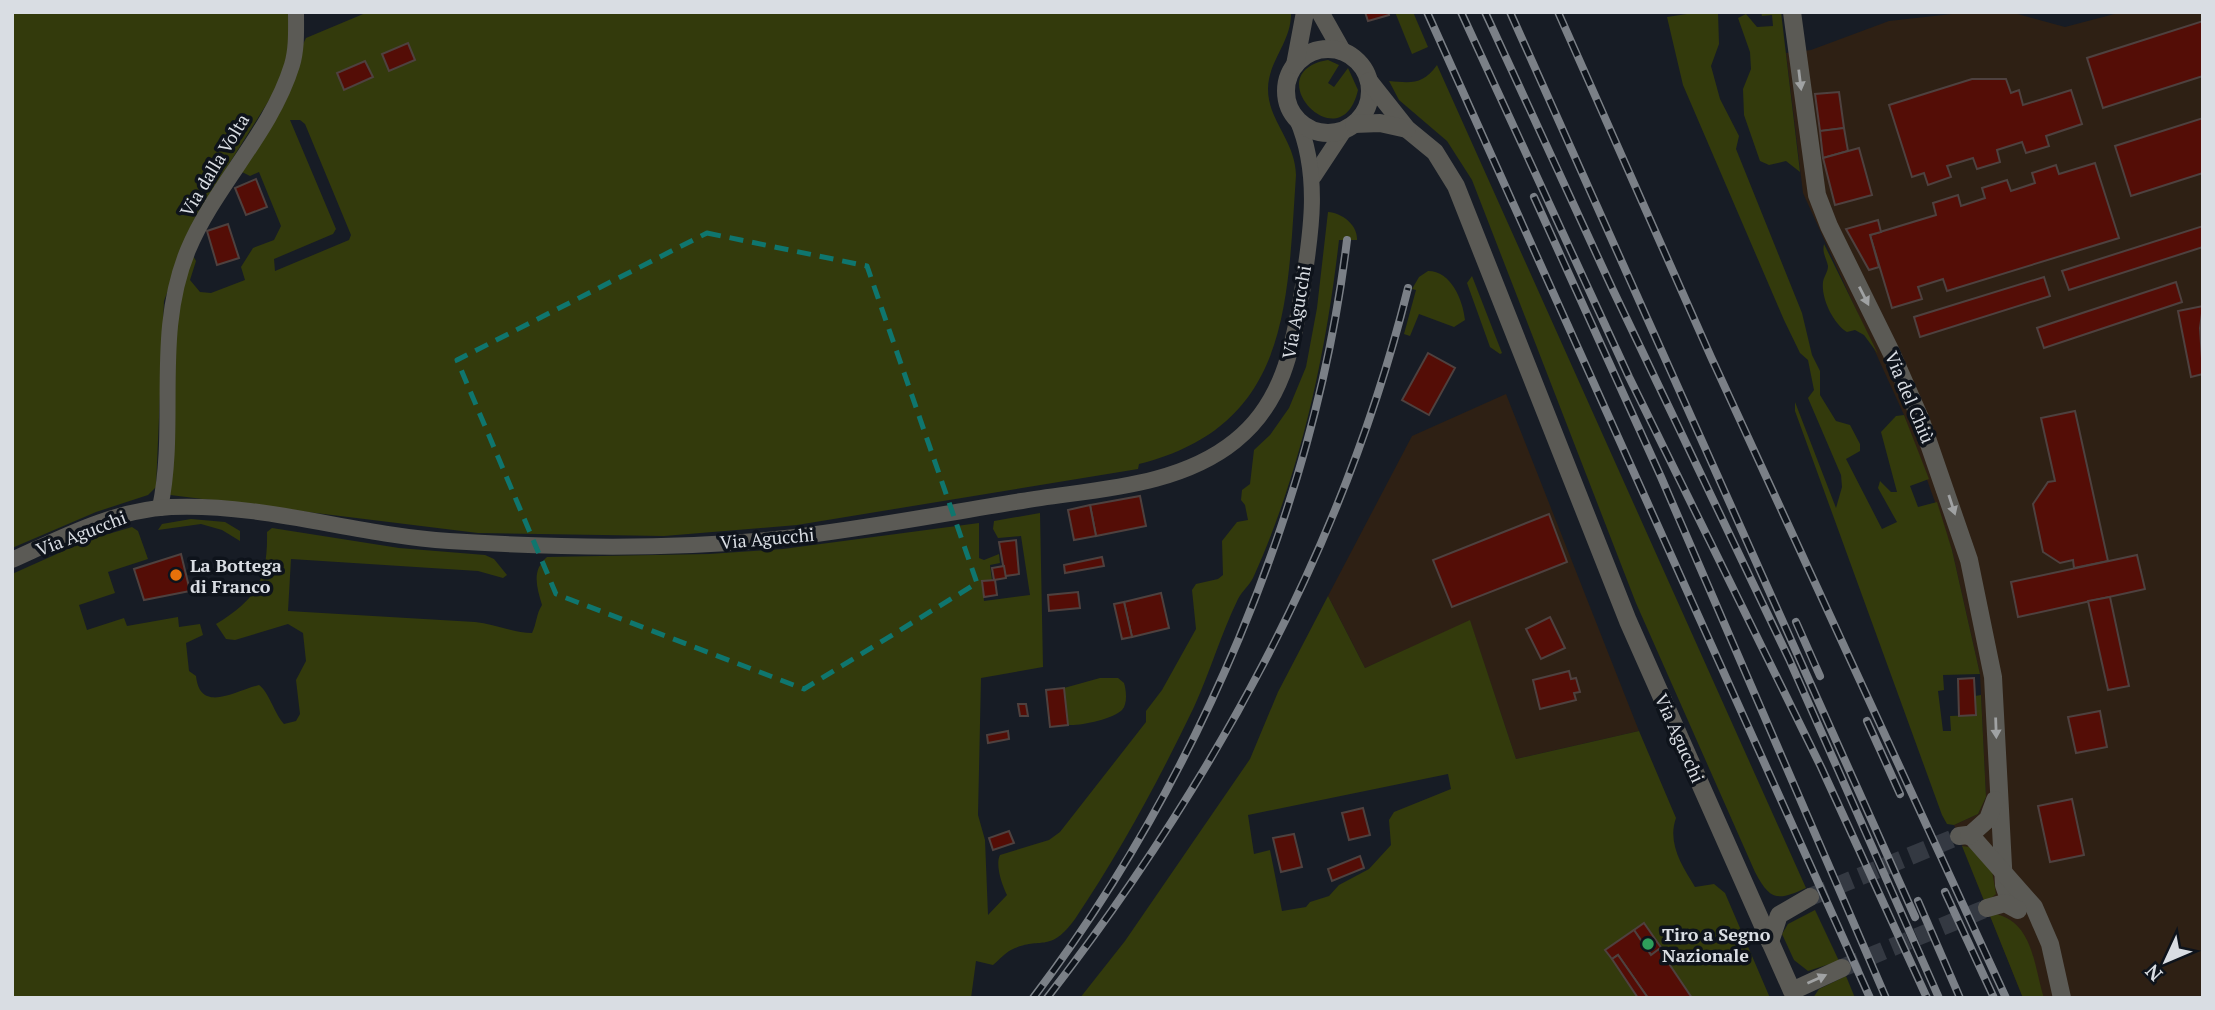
<svg xmlns="http://www.w3.org/2000/svg" width="2215" height="1010" viewBox="0 0 2215 1010" font-family="'PT Serif',serif">
<style>
.industrial{fill:#2e2014}
.green{fill:#333a0c;fill-rule:evenodd}
.building{fill:#540d06;stroke:#4e413f;stroke-width:2}
.lines{fill:none;stroke-linecap:round;stroke-linejoin:round}
.tertiary-tunnel{stroke:#343942;stroke-width:18;stroke-dasharray:18 9;stroke-linecap:butt}
.minor{stroke:#5b5a55;stroke-width:16}
.tertiary{stroke:#5b5a55;stroke-width:18}
.rail-casing{stroke:#7b8087;stroke-width:8}
.rail{stroke:#0e131b;stroke-width:5;stroke-dasharray:16;stroke-linecap:butt}
.oneway{fill:#a0a2a3}
.marked{fill:none;stroke:#0f766e;stroke-width:5;stroke-dasharray:14 9;stroke-linejoin:round}
.food-dot{fill:#e8710a;stroke:#0e131b;stroke-width:2.5}
.leisure-dot{fill:#2e9e5b;stroke:#0e131b;stroke-width:2.5}
.labels{text-anchor:middle;dominant-baseline:central;stroke-width:7;stroke-linejoin:round;paint-order:stroke}
.street-label{font-size:18px;fill:#d9dde3;stroke:#0e131b}
.poi-label{font-size:18px;font-weight:bold;fill:#d9dde3;stroke:#0e131b;text-anchor:start}
</style>
<rect width="100%" height="100%" fill="#171c25"/>
<g class="industrial">
<path d="M1970,12H2010L2065,27L2122,12H2203V998H2023L1954,825L1978,814L1986,797L1980,674L1952,550L1904,415L1803,193L1786,53L1811,50L1889,21Z"/>
<path d="M1506,394L1639,731L1516,759L1470,621L1365,668L1328,596L1412,436Z"/>
</g>
<g class="green">
<path d="M12,12H291L289,51L278,86L195,218L164,301L156,487L148,495L96,512L12,548Z"/>
<path d="M368,12H1291C1292,42 1268,61 1268,89C1268,121 1295,140 1296,175C1287,306 1290,426 1139,464L1138,469L797,525L664,536L478,533L170,495L177,309L192,254L196,261L190,280L200,292L211,293L245,280L241,267L253,248L274,240L281,226L259,172L250,176L242,172L306,38ZM290,120H300L305,124L351,235L349,240L275,271L274,259L333,234L336,229Z"/>
<path d="M1395,12H1413L1428,47L1412,54Z"/>
<path d="M1700,12H1718L1719,44L1711,66L1720,99L1739,136L1736,149L1802,313L1812,355L1820,371V395L1836,421L1850,425L1860,444V451L1846,459L1882,529L1897,522L1878,488L1880,481L1891,492H1897L1881,432L1896,416L1904,415L1929,479L1910,486L1918,507L1937,502L1952,550L1980,674L1943,675L1944,690L1938,691L1943,731H1951L1950,716L1976,715L1975,696L1981,695L1986,797L1978,814L1954,825L1947,824L1942,815L1795,411V402L1836,508L1842,487L1841,475L1808,398L1814,390L1808,360L1800,353L1784,320L1683,85L1667,17Z"/>
<path d="M1761,12H1781L1800,172L1786,161L1769,165L1760,161L1744,115L1743,89L1751,69L1750,52L1738,18L1746,14L1757,27L1773,26L1772,15L1762,16Z"/>
<path d="M1328,60L1339,65L1328,83L1334,87L1348,68L1358,90C1341,164 1255,72 1328,60Z"/>
<path d="M1437,65L1806,888C1778,901 1770,901 1755,872L1636,603L1472,180L1447,141L1399,100L1389,81C1411,83 1423,85 1437,65Z"/>
<path d="M1328,212C1342,213 1358,225 1357,240H1339C1326,354 1301,472 1253,578C1249,586 1242,591 1238,599C1221,634 1210,672 1194,707C1159,780 1120,852 1075,919C1049,955 1041,935 1011,950C1005,953 999,960 993,965L976,961L971,998H12V574L88,540L132,527L138,531L148,559L108,572L115,593L79,605L87,630L124,618L127,626L178,617L179,627L200,624L203,635L186,643L189,671L196,676C200,714 235,691 259,685C269,692 274,713 284,724L296,721L300,714L296,680L306,661L303,633L288,624L235,640L226,639L216,624C257,599 268,579 267,532L272,528L399,548L485,555L494,559L507,575L503,578L478,571L291,559L288,611L475,622C494,624 515,633 532,633C537,623 536,614 542,605C537,587 531,571 547,557L709,554L783,549L979,523V558L984,560L999,554L1000,563L990,565L992,580L982,581L984,601L1030,595L1021,536L998,538L993,529L994,521L1040,513L1043,667L981,678L978,815L985,840L988,915L1007,895C1002,885 995,865 1000,855L1049,840L1060,832L1146,722V711L1162,690L1196,629L1192,590L1196,584L1218,579L1223,575L1222,541L1237,522L1248,520L1245,505L1241,500L1242,490L1250,484L1254,450L1270,435L1289,408L1306,367L1317,308Z"/>
<path d="M1824,244L1878,354L1864,335L1855,330L1847,332C1834,324 1821,299 1823,282C1824,276 1828,272 1828,266C1826,257 1822,253 1824,244Z"/>
<path d="M1428,271C1451,271 1463,300 1465,320L1454,327L1419,314L1410,336L1404,334L1416,290L1412,289L1419,277Z"/>
<path d="M1472,276L1502,353L1500,354L1490,347L1467,283Z"/>
<path d="M191,519L225,522L240,531V541L222,530L201,524L158,530L162,524Z"/>
<path d="M1328,596L1365,668L1470,620L1516,759L1639,731L1676,818C1667,843 1682,866 1695,887L1714,884L1725,893L1770,998H1080L1125,941L1250,759L1278,692ZM1448,774L1451,789L1394,812L1389,820L1391,845L1369,869L1339,885L1329,896L1310,902L1306,907L1282,911L1270,850L1254,854L1248,815Z"/>
<path d="M1100,678H1118L1124,683C1126,689 1128,704 1122,710C1113,719 1080,726 1068,725L1064,688Z"/>
<path d="M1962,846L1969,847L1992,871L1996,894L1985,903Z"/>
<path d="M1815,910L1839,961L1808,971L1794,960L1782,934L1788,924Z"/>
<path d="M1996,914C2034,923 2034,968 2044,998H2023L1990,916Z"/>
<path d="M1846,976L1855,998H1813L1819,989Z"/>
</g>
<g class="building">
<path d="M1365,12H1388L1389,15L1368,21Z"/>
<path d="M2203,21V76L2103,108L2087,58Z"/>
<path d="M408,43L415,60L389,71L382,54Z"/>
<path d="M365,61L373,77L344,90L337,73Z"/>
<path d="M1972,79H2006L2011,93L2019,90L2023,105L2071,90L2082,124L2046,136L2049,146L2026,153L2022,142L1997,150L2000,162L1977,169L1973,158L1947,166L1951,177L1928,185L1924,173L1912,177L1889,105Z"/>
<path d="M1839,92L1844,128L1820,131L1815,94Z"/>
<path d="M2203,118V173L2131,196L2115,146Z"/>
<path d="M1844,128L1848,151L1823,158L1820,131Z"/>
<path d="M1859,148L1872,195L1835,205L1823,158Z"/>
<path d="M2095,163L2119,238L1947,291L1943,279L1918,287L1922,299L1892,308L1870,235L1936,215L1933,203L1958,195L1961,206L1985,198L1982,188L2007,180L2011,191L2035,183L2032,173L2056,165L2059,174Z"/>
<path d="M256,179L267,207L246,215L235,188Z"/>
<path d="M1878,220L1881,232L1870,235L1879,267L1869,270L1846,229Z"/>
<path d="M228,224L239,258L217,265L207,231Z"/>
<path d="M2203,226V247L2069,290L2062,271Z"/>
<path d="M2044,277L2050,296L1920,337L1914,317Z"/>
<path d="M2176,282L2182,302L2044,348L2037,328Z"/>
<path d="M2203,306L2200,328L2203,374L2191,377L2178,311Z"/>
<path d="M1428,353L1455,368L1429,415L1402,400Z"/>
<path d="M2075,411L2108,561L2074,568L2073,560L2060,563L2043,552L2033,504L2048,482L2055,481L2041,418Z"/>
<path d="M1140,496L1146,526L1096,536L1090,505Z"/>
<path d="M1090,505L1096,536L1074,540L1068,510Z"/>
<path d="M1549,514L1567,562L1452,607L1433,560Z"/>
<path d="M1016,540L1019,574L1005,576L999,542Z"/>
<path d="M181,554L190,591L144,600L134,569Z"/>
<path d="M2137,555L2145,589L2018,617L2011,582Z"/>
<path d="M1102,557L1104,566L1065,573L1064,565Z"/>
<path d="M1004,566L1006,578L994,580L992,568Z"/>
<path d="M995,580L997,595L984,597L982,581Z"/>
<path d="M1078,592L1080,608L1049,611L1048,595Z"/>
<path d="M1161,593L1169,628L1132,637L1124,602Z"/>
<path d="M2110,597L2129,686L2108,690L2088,601Z"/>
<path d="M1124,602L1132,637L1122,639L1114,604Z"/>
<path d="M1550,617L1565,648L1541,659L1526,629Z"/>
<path d="M1569,671L1571,679L1576,678L1580,692L1574,693L1576,700L1540,709L1533,680Z"/>
<path d="M1974,678L1976,715L1959,716L1958,679Z"/>
<path d="M1064,688L1068,725L1050,727L1046,690Z"/>
<path d="M1018,704H1026L1028,716H1020Z"/>
<path d="M2100,711L2107,747L2076,753L2068,717Z"/>
<path d="M1008,731L1009,739L988,743L987,735Z"/>
<path d="M2072,799L2084,855L2050,862L2038,806Z"/>
<path d="M1363,808L1370,835L1349,840L1342,813Z"/>
<path d="M1009,831L1014,843L993,850L989,838Z"/>
<path d="M1294,834L1302,867L1281,872L1273,838Z"/>
<path d="M1360,856L1364,868L1332,881L1328,869Z"/>
<path d="M1644,923L1662,949L1651,955L1634,930Z"/>
<path d="M1634,930L1651,955L1659,949L1692,998H1648L1618,955L1612,959L1605,950Z"/>
<path d="M1618,955L1648,998H1638L1612,959Z"/>
</g>
<g class="lines">
<g class="tertiary-tunnel">
<path d="M1810,897L1959,836"/>
<path d="M1842,968L1987,908"/>
</g>
<g class="minor">
<path d="M1314,176L1345,129"/>
<path d="M160,508C178,422 153,335 188,250C215,185 271,133 292,65C297,48 296,30 296,12"/>
<path d="M12,560C63,537 114,510 171,507C264,503 356,535 449,541C557,548 669,550 776,539C859,530 940,514 1022,501C1092,489 1177,488 1235,441C1282,404 1293,348 1302,292C1311,234 1321,175 1297,119"/>
</g>
<g class="tertiary">
<path d="M1320,12L1342,51"/>
<path d="M1792,12L1817,195L1829,226L1891,352L1920,418L1969,560L1993,677L2004,885L2011,905"/>
<circle cx="1328" cy="91" r="42"/>
<path d="M1295,65L1305,12"/>
<path d="M1369,81L1407,129L1435,152L1456,186L1628,621L1792,991L1842,968"/>
<path d="M1354,124L1380,123L1407,129"/>
<path d="M1959,836L1967,835L1973,838L2034,907L2050,944L2062,998"/>
<path d="M1969,836L1988,819L1995,800"/>
<path d="M1987,908L2005,903L2018,910"/>
<path d="M1770,942L1779,915L1810,897"/>
</g>
<defs>
<g id="rail">
<path d="M1427,12L1870,998"/>
<path d="M1461,12L1629,377L1821,767L1927,998"/>
<path d="M1485,12L1612,288L1789,659L1939,998"/>
<path d="M1510,12L1915,917"/>
<path d="M1558,12L1711,357L2006,998"/>
<path d="M1534,197L1661,477L1886,998"/>
<path d="M1796,622L1820,676"/>
<path d="M1867,721L1900,794"/>
<path d="M1945,892L1994,998"/>
<path d="M1918,901L1960,998"/>
<path d="M1033,998C1195,785 1315,506 1347,240"/>
<path d="M1047,998C1210,788 1344,547 1408,288"/>
</g>
</defs>
<use href="#rail" class="rail-casing"/>
<use href="#rail" class="rail"/>
</g>
<defs><path id="oneway-solid" d="M-6-.8H1V-3.2L6.5 0L1 3.2V.8H-6Z" transform="scale(1.75)"/></defs>
<g class="oneway">
<use href="#oneway-solid" transform="translate(1800 80) rotate(83)"/>
<use href="#oneway-solid" transform="translate(1864 296) rotate(63)"/>
<use href="#oneway-solid" transform="translate(1952 505) rotate(72)"/>
<use href="#oneway-solid" transform="translate(1996 728) rotate(88)"/>
<use href="#oneway-solid" transform="translate(1817 979) rotate(-24)"/>
</g>
<path class="marked" d="M707,233L867,266L977,583L804,689L556,594L457,360Z"/>
<circle class="food-dot" cx="176" cy="575" r="7"/>
<circle class="leisure-dot" cx="1648" cy="944" r="7"/>
<g class="labels">
<g class="street-label">
<text transform="translate(214 165) rotate(-59)">Via dalla Volta</text>
<text transform="translate(1296 312) rotate(-80)">Via Agucchi</text>
<text transform="translate(1910 397) rotate(67)">Via del Chiù</text>
<text transform="translate(81 533) rotate(-21)">Via Agucchi</text>
<text transform="translate(767 538) rotate(-5)">Via Agucchi</text>
<text transform="translate(1680 738) rotate(66)">Via Agucchi</text>
</g>
<g class="poi-label">
<text x="190" y="565">La Bottega<tspan x="190" dy="21">di Franco</tspan></text>
<text x="1662" y="934">Tiro a Segno<tspan x="1662" dy="21">Nazionale</tspan></text>
</g>
</g>
<rect width="2215" height="1010" fill="none" stroke="#d9dde3" stroke-width="28"/>
<g transform="translate(2166 961) rotate(226)" stroke="#0e131b" stroke-width="5" paint-order="stroke">
<path d="M0-5L12 26L0 18L-12 26Z" fill="#d9dde3"/>
<text y="-10" font-size="19" font-weight="bold" text-anchor="middle" fill="#d9dde3">N</text>
</g>
</svg>
